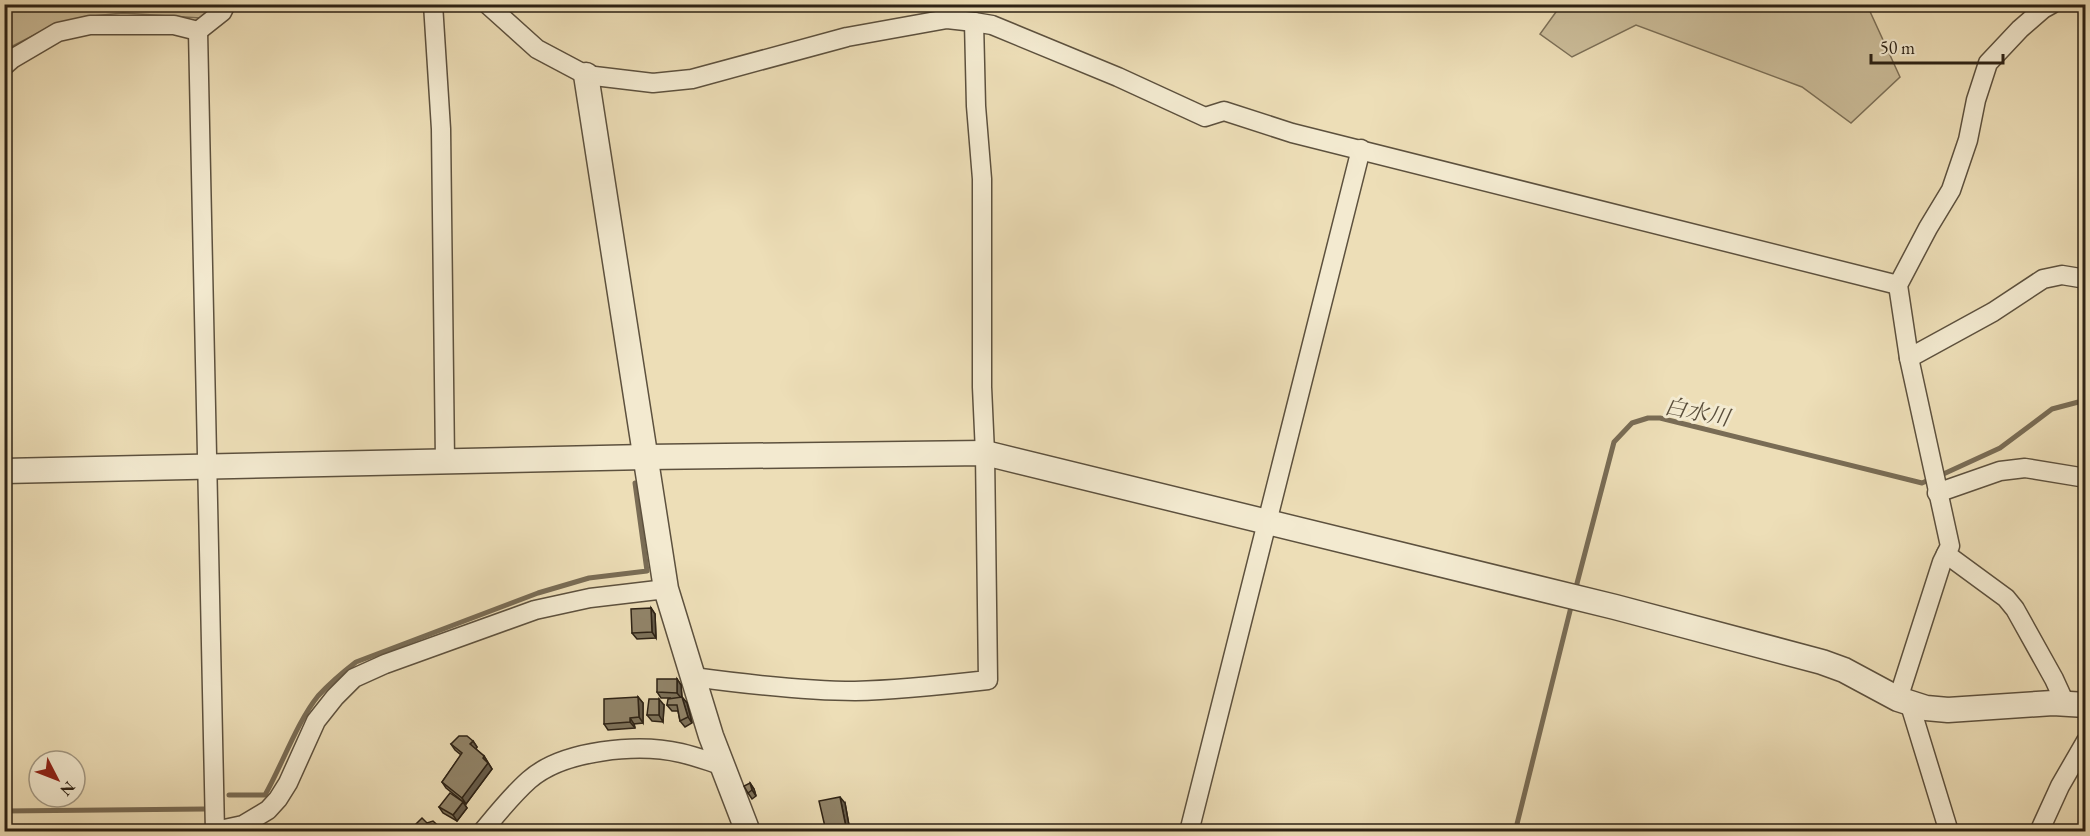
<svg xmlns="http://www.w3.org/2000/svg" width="2090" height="836" viewBox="0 0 2090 836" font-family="'EB Garamond','Noto Serif JP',serif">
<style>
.green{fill:#ccbe9b;stroke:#7c7058;stroke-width:1.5}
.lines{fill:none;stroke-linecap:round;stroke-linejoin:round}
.stream{stroke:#796c55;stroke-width:5}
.minor-casing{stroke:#5d513e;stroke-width:21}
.tertiary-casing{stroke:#5d513e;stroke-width:27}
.minor{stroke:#f3ead0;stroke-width:18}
.tertiary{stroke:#f3ead0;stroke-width:24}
.wall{fill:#7d725a;stroke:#2d2215;stroke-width:1.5}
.shaded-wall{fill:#665c4a;stroke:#2d2215;stroke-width:1.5}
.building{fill:#918469;stroke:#2d2215;stroke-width:1.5}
.labels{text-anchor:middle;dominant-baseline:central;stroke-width:6;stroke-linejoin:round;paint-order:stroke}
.water-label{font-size:22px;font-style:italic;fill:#594d3a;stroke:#f3ead0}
</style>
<rect width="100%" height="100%" fill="#eddeb7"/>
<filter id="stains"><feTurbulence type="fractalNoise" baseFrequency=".00333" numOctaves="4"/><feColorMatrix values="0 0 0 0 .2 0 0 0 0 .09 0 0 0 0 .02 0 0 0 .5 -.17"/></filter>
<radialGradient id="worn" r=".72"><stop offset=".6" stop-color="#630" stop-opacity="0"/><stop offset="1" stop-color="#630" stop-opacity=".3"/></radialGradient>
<g class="green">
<path d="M5,5H216L200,18L123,13L83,17L42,31L5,50Z"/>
<path d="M1561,5H1867L1900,77L1851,123L1802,87L1636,25L1572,57L1540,34Z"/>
</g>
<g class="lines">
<g class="stream">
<path d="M1939,476L2000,448L2052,409L2086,400"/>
<path d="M1575,591L1614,442L1632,423L1648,418H1660L1922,483L1931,479"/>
<path d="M229,795H265C282,765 297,722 318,696C330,683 343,672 356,662L538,593L589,578L647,571L635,483"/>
<path d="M4,811L205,809"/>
<path d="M1515,832L1572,603"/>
</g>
<defs>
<g id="minor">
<path d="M433,4L441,129L445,461"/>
<path d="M487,4L537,49L586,75L653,83L692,79L847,37L947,19L974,22L992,25L1118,77L1205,117L1224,111L1292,133L1898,285"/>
<path d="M198,31L215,832"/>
<path d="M198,31L222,12L226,4"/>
<path d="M4,66L12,59L58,32L90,25H174L198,31"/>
<path d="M1909,358L1993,312L2043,279L2062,275L2086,279"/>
<path d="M1937,493L2000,471L2025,468L2086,478"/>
<path d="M1946,554L2006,598L2015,609L2054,679L2065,703"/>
<path d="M693,677C745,684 802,691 855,691C899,690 944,685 988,680L985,453L982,387V179L976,106L974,22"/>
<path d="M1898,699L1942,562L1950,546L1909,358L1898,285L1928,228L1951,190L1968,140L1976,100L1988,63L2020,29L2043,9L2052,4"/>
<path d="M1910,705L1949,832"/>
<path d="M215,831L243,825L268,810L278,799L288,783L316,721L335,697L354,678L385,664L535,610L590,598L666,589"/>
<path d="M482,832C497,814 512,795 529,780C563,750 638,743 681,753C694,756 708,761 721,765"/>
<path d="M1189,832L1361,149"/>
<path d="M2039,832L2060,786L2086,741"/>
</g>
<g id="tertiary">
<path d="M586,75L666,589L711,736L748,832"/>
<path d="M4,471L646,457L985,453L1615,607L1822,662L1844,670L1898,699L1926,708L1948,710L2053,703L2086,705"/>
</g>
</defs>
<use href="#minor" class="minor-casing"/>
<use href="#tertiary" class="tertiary-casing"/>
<use href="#minor" class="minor"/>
<use href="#tertiary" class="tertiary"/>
</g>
<g class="wall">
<path d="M651,608L655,614L656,638L637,639L632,633Z"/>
<path d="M677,679L681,685L682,697L687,703L692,723L685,727L680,721L678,711H672L667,705L670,698H661L657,692Z"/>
<path d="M638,697L643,703V723L634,724L635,728L608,730L604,724Z"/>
<path d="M664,705L663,722L652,721L647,715Z"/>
<path d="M473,741L477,747L476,749L484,756L492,769L466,804L446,788L442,782L461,755L455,750L451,744Z"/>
<path d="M750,783L754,789L756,796L752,799L748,793Z"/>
<path d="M463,802L467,808L457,821L443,813L439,807Z"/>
<path d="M845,803L850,831H826Z"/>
</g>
<g class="shaded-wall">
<path d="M651,608L655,614L656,638L652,632Z"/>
<path d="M677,679L681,685L682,699L677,693Z"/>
<path d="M638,697L643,703V723L639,717Z"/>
<path d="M682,697L687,703L692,723L688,717Z"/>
<path d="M659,699L664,705L663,722L659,715Z"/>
<path d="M630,718L634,724L635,728L630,722Z"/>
<path d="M473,741L477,747L475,750L470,744Z"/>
<path d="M484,756L492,769L466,804L462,798Z"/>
<path d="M750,783L754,789L756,796L752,790Z"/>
<path d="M840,797L845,803L850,831L846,827Z"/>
<path d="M463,802L467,808L457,821L453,815Z"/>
</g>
<g class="building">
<path d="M651,608L652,632L632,633L631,609Z"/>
<path d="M657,679H677V693L657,692Z"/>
<path d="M638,697L639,717L630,718V722L604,724V699Z"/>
<path d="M682,697L688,717L680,721L677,705H667L668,699Z"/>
<path d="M649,699H659V715H647Z"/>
<path d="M459,736H467L473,741L470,744L484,756L483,758L488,763L462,798L442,782L462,753L451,744Z"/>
<path d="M750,783L752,790L748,793L744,786Z"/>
<path d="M450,793L463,802L453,815L439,807Z"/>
<path d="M840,797L846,827L826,831L819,801Z"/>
<path d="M422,818L427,823L433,821L444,831H418L421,828L416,824Z"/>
</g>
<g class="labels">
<g class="water-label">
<text transform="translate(1697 412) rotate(11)">白水川</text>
</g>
</g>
<rect width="2090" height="836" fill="none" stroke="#eddeb7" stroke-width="24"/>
<rect x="6" y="6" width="2078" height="824" fill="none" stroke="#2d2215" stroke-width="3"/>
<rect x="12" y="12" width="2066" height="812" fill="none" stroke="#2d2215" stroke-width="1.5"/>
<g transform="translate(57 779) rotate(132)"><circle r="28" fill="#f3ead0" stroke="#a49a85" stroke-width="1.5"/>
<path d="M0-4.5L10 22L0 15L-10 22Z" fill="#8f2418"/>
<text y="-9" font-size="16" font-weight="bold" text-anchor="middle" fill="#2d2215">N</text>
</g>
<path d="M1871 54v9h132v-9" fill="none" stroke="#2d2215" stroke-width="3"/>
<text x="1880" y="54" font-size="18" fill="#2d2215" stroke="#f3ead0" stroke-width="4.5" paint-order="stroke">50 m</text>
<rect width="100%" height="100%" filter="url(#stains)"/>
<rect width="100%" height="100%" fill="url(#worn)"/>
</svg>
